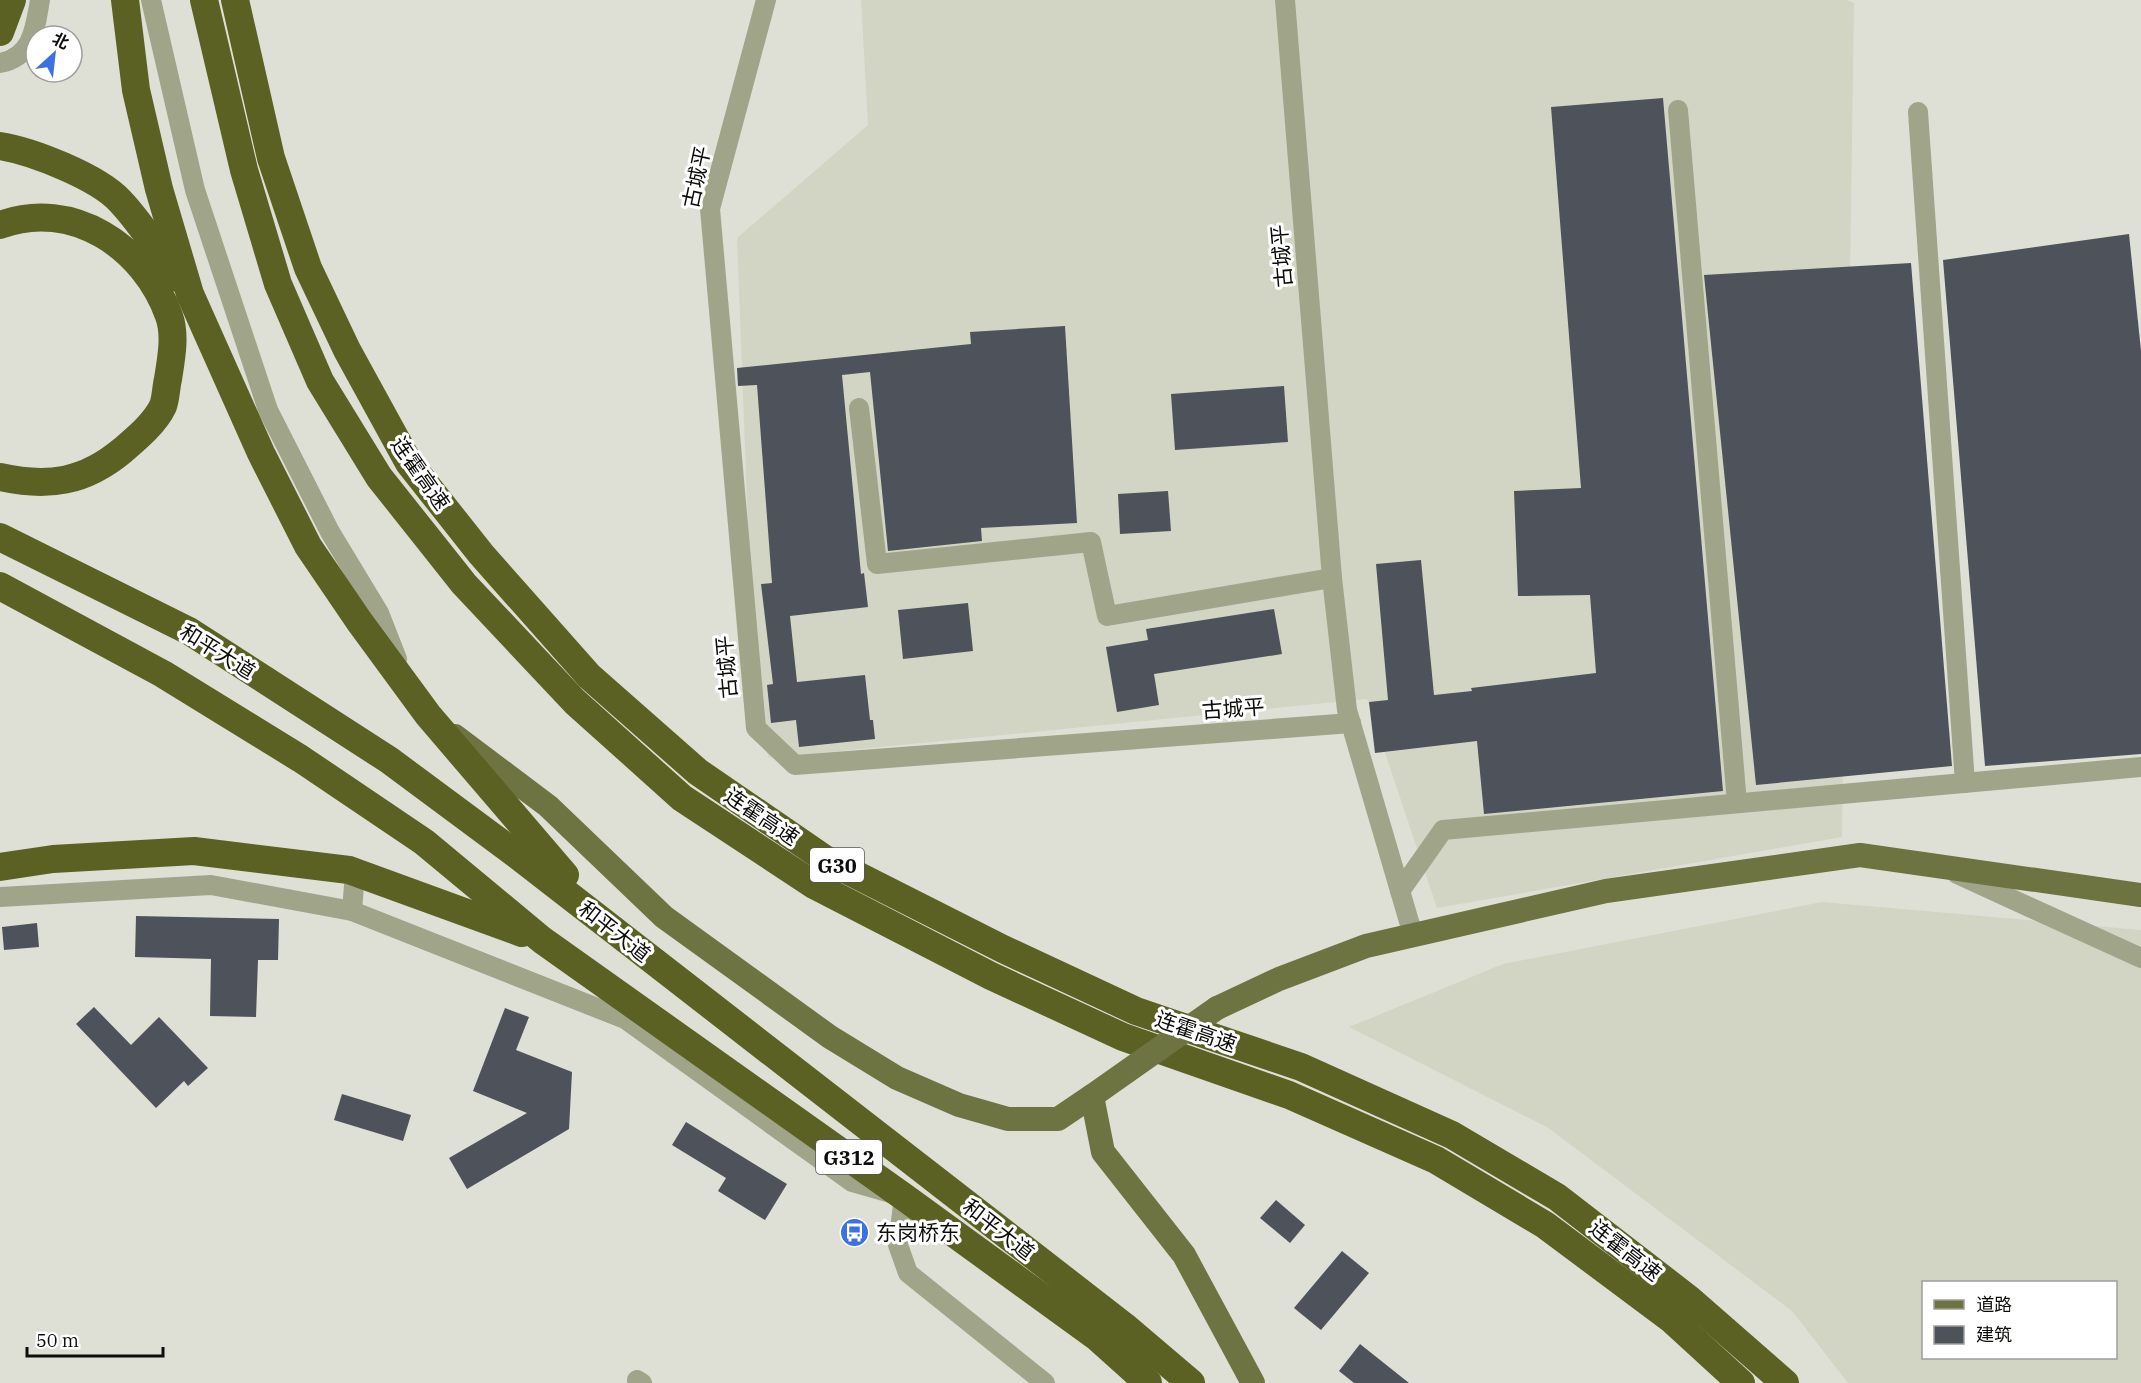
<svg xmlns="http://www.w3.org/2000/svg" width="2141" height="1383" viewBox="0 0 2141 1383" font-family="'IBM Plex Serif','Noto Sans SC',serif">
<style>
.built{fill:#d2d5c4;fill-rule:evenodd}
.building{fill:#4e525a}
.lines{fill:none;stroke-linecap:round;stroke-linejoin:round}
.minor{stroke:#a0a58a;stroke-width:20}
.major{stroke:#6d7341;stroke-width:24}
.highway{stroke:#5b6123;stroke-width:28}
.major-bridge{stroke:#6d7341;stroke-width:24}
.labels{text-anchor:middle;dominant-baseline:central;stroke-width:6;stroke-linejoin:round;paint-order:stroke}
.shield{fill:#fff;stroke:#565654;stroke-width:1.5}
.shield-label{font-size:20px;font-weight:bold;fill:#0d0e0b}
.street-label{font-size:21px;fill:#0d0e0b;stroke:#fff}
.poi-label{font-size:21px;fill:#0d0e0b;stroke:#fff;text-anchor:start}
</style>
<rect width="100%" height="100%" fill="#dee0d6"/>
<g class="built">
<path d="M861,0H1847L1854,3L1842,837L1437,908L1367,699L769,758L755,711L737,238L868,125Z"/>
<path d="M1822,902L2141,930V1383H1848L1792,1311L1547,1127L1349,1027L1503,964ZM1924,1282H2116V1358H1924Z"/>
</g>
<g class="building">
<path d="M1663,98L1723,791L1484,814L1477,741L1375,753L1369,702L1388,700L1376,564L1421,560L1434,695L1472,691L1471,688L1596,673L1590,595L1518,596L1514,491L1581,488L1551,107Z"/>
<path d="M2129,234L2141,351V754L1985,766L1943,260Z"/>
<path d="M1911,263L1952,766L1756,785L1704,275Z"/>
<path d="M1065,326L1077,523L981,528L982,541L888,551L870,372L842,375L861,574L864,573L868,607L790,616L797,682L865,675L870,720H873L875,739L799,747L796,720L771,723L767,685L773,684L761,584L772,583L757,385L738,386L737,368L971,344L970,332Z"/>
<path d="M1284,386L1288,442L1175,450L1171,394Z"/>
<path d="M1168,491L1171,531L1120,534L1118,494Z"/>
<path d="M968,603L973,651L903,659L898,610Z"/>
<path d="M1274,609L1282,654L1154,674L1159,705L1117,712L1106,647L1148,640L1146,629Z"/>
<path d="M136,916L279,919L278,960H258L256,1017L210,1016L211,959L135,957Z"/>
<path d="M37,923L39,947L4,950L2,927Z"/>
<path d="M94,1007L131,1045L159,1017L208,1068L188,1086L184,1081L156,1108L76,1024Z"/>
<path d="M505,1008L529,1017L516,1050L572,1072L569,1129L467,1189L449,1158L527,1113L473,1091Z"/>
<path d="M342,1094L411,1115L403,1141L334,1120Z"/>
<path d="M686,1122L787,1184L765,1220L718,1191L726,1178L672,1145Z"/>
<path d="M1276,1200L1305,1225L1290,1243L1260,1218Z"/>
<path d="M1342,1251L1369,1273L1321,1330L1294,1308Z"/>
<path d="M1360,1344L1409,1383H1354L1339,1371Z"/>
</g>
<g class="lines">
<g class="minor">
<path d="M151,0L195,190L268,410L330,532L379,613L397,659"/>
<path d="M766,0L710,209L756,728L795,765L1351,723"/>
<path d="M1285,0L1332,578L1347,710L1413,935"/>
<path d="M0,63C33,57 35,28 40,0"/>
<path d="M1678,110L1737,803"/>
<path d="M1918,112L1965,783"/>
<path d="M859,408L877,564L1091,542L1107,616L1332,578"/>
<path d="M1957,874L2141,958"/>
<path d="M1400,891L1443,830L2141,767"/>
<path d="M0,897L211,885L352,911L625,1019L852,1182L904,1197L898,1245L908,1273L1045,1383"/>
<path d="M352,911L355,872"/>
<path d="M637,1380L642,1383"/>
</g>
<g class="major">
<path d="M455,736L548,806L664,917L830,1037L897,1078L959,1105L1008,1119H1058L1092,1096L1103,1152L1184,1255L1253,1383"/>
<path d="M1217,1008L1279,979L1366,946L1606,891L1860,855L2141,895"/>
</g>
<g class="highway">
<path d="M125,0L136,90L159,189L190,294L261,453L308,546L359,621L428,715L565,875"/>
<path d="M204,0L244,170L278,284L320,381L379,477L464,584L575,702L682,798L814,885L991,976L1123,1037L1289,1095L1436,1160L1545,1225L1671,1319L1741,1383"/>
<path d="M235,0L271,158L308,268L347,350L409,463L481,554L589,676L698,772L825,859L1003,949L1136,1011L1301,1067L1452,1135L1557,1197L1689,1299L1785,1383"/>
<path d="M0,32L12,0"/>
<path d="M0,146C32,151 98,177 120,201C142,224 159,253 178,278"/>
<path d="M0,225C72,198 145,247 169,316C176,335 171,360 168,379C166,387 166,398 163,406C155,423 137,438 123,450C85,482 48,488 0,477"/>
<path d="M0,537L189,631L389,760L517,855L1124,1326L1191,1383"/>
<path d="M0,586L163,674L301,759L424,842L542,940L904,1197L1098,1338L1148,1383"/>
<path d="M0,867L53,859L194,851L349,870L522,933"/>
</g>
<path class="major-bridge" d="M1092,1096L1217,1008"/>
</g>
<defs>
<symbol id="bus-disc" viewBox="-11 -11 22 22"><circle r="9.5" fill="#3c71e1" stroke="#fff"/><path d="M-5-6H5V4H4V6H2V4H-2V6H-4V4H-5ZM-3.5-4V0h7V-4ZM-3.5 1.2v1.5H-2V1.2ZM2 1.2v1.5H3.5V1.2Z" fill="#fff"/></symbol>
</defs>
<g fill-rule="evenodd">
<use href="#bus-disc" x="838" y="1216" width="33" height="33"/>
</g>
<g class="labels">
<g class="shield">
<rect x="810" y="848" width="54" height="34" rx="4.5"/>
<rect x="816" y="1140" width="66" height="34" rx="4.5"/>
</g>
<g class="shield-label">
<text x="837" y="865">G30</text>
<text x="849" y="1157">G312</text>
</g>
<g class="street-label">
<text transform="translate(696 177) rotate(-78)">古城平</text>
<text transform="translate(1281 256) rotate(-95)">古城平</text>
<text transform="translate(421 473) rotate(55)">连霍高速</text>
<text transform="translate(218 651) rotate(32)">和平大道</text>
<text transform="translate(726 667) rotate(-95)">古城平</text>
<text transform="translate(1233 708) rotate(-4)">古城平</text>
<text transform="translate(762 816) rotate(34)">连霍高速</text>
<text transform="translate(615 931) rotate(38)">和平大道</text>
<text transform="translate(1196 1031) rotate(19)">连霍高速</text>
<text transform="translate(999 1229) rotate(38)">和平大道</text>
<text transform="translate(1626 1250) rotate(38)">连霍高速</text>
</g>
<g class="poi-label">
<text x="876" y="1232">东岗桥东</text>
</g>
</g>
<rect x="1922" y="1281" width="195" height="78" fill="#ffffff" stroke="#9e9f9d" stroke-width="1.5"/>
<rect x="1934" y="1300" width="30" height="9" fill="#6d7341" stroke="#9e9f9d" stroke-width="1.5"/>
<text x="1976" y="1311" font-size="18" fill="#0d0e0b">道路</text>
<rect x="1934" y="1326" width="30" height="18" fill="#4e525a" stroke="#9e9f9d" stroke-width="1.5"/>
<text x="1976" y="1341" font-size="18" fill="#0d0e0b">建筑</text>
<g transform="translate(54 54) rotate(27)"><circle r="28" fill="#ffffff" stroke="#9e9f9d" stroke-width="1.5"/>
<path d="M0-4.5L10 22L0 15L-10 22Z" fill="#3c71e1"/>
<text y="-9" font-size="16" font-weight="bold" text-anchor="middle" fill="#0d0e0b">北</text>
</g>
<path d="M27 1347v9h136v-9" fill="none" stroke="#0d0e0b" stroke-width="3"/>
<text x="36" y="1347" font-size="18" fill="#0d0e0b" stroke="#ffffff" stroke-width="4.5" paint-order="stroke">50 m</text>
</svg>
